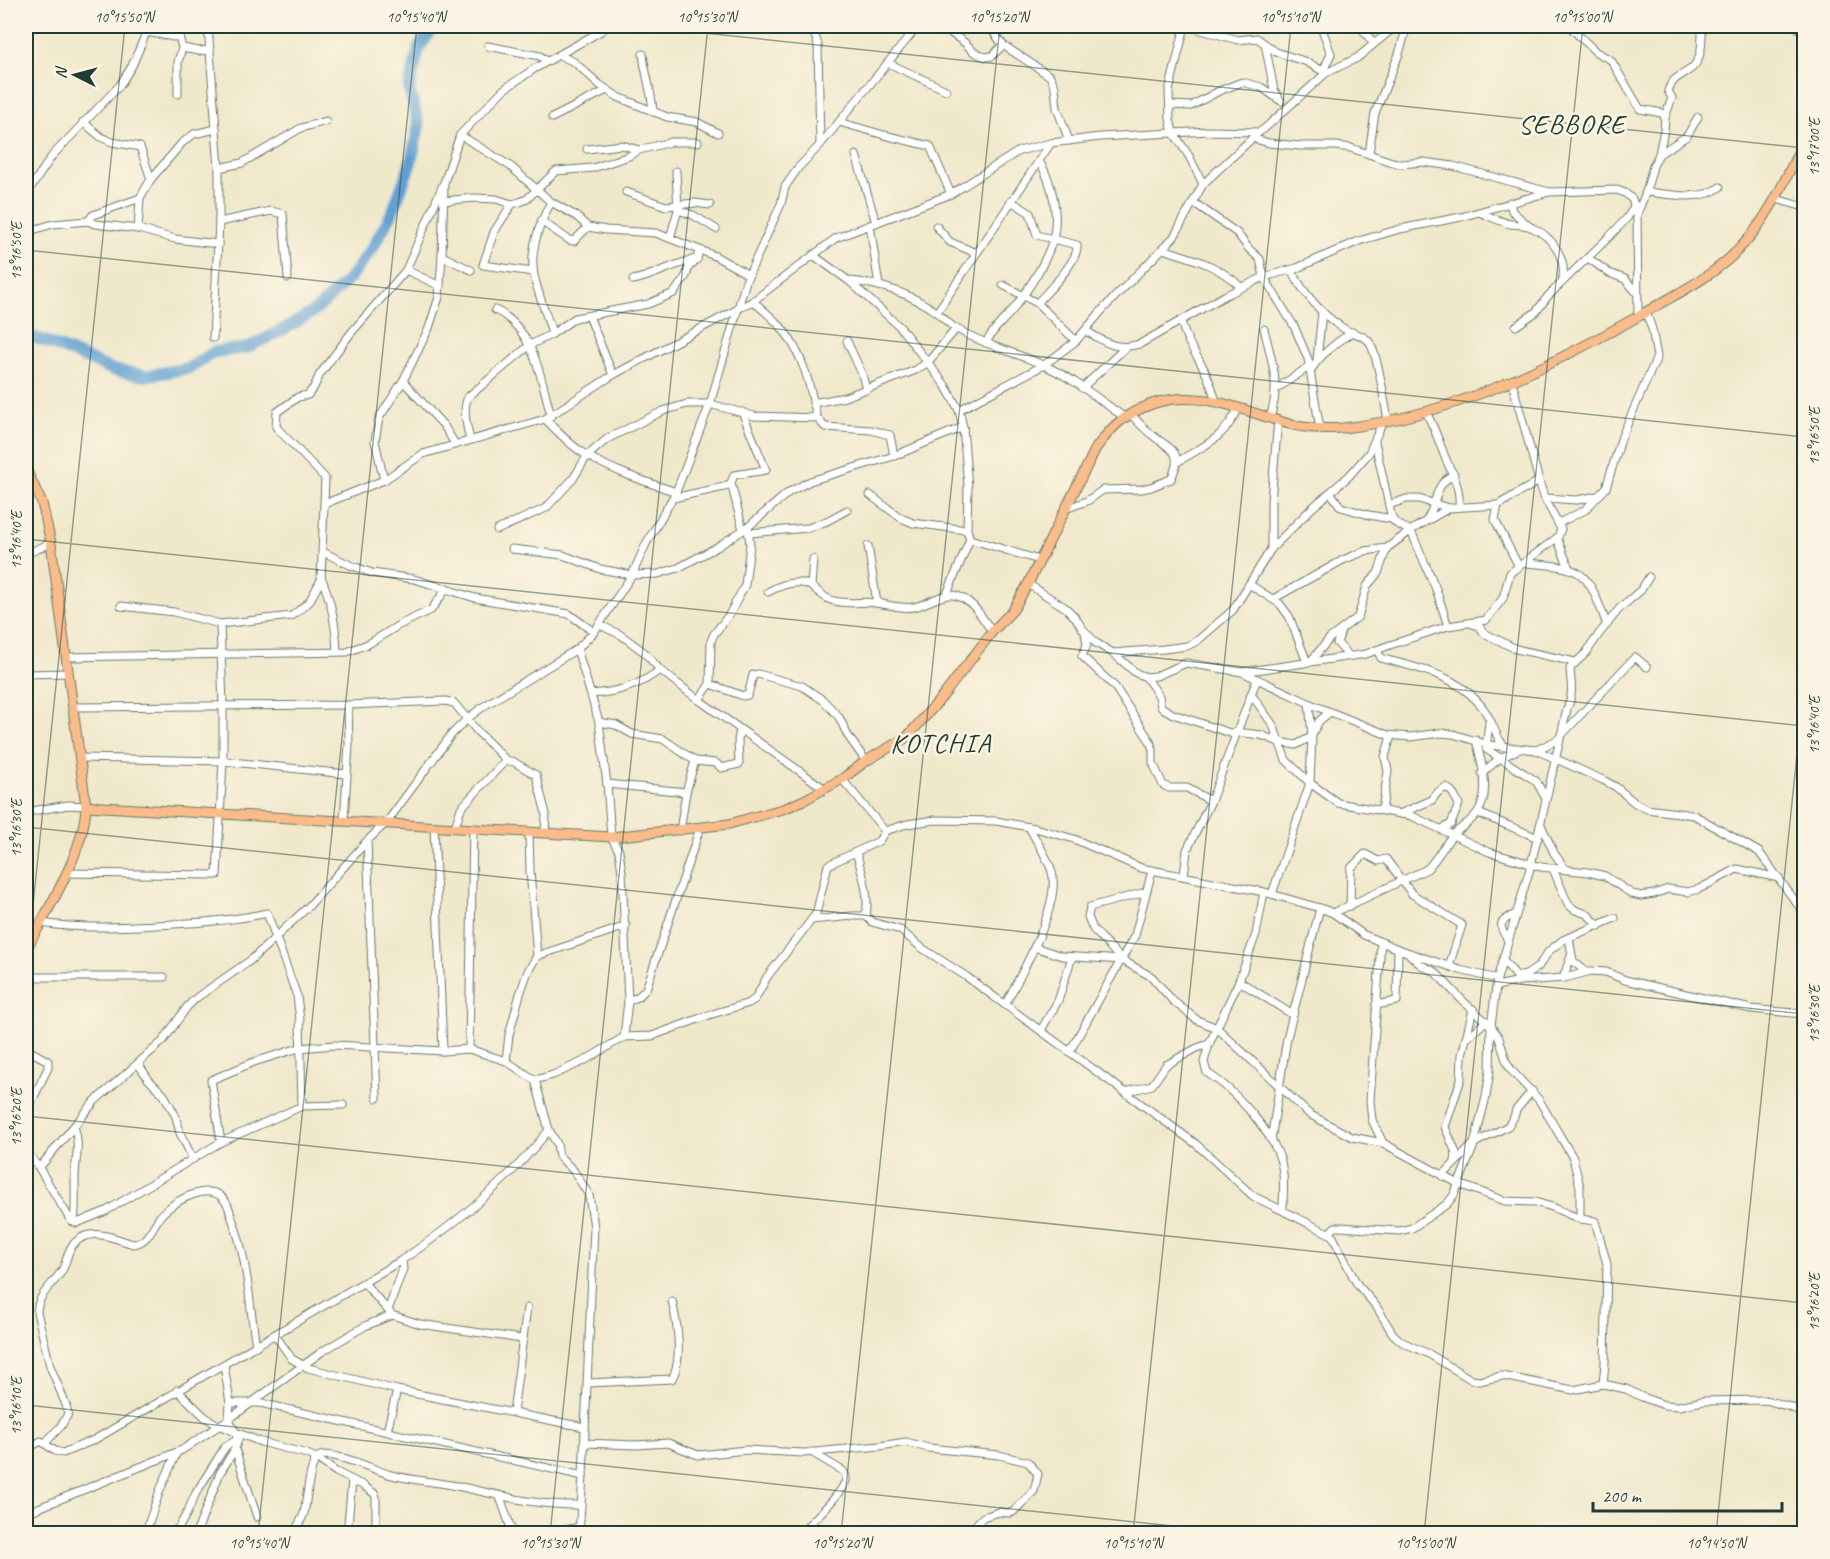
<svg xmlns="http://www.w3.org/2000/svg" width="1830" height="1559" viewBox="0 0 1830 1559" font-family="Caveat,sans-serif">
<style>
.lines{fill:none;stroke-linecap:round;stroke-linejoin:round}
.river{stroke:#5e9fd1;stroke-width:12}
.minor-casing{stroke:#687969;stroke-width:9}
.major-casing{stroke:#687969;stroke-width:11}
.minor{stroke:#fff;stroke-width:7}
.major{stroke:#f9bc8a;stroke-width:9}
.ticks{fill:none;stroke:#1f3d34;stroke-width:1.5;stroke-opacity:0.45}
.labels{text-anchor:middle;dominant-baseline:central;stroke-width:5;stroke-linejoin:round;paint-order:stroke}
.quarter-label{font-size:27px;letter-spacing:1.5px;fill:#1f3d34;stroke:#fcf5e5}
.neatline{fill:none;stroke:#1f3d34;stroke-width:2}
.ticks-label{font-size:15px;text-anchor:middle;fill:#1f3d34}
</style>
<rect width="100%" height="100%" fill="#fcf5e5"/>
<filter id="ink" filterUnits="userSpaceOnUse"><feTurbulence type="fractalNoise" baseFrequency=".0167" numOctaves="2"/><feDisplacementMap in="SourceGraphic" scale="12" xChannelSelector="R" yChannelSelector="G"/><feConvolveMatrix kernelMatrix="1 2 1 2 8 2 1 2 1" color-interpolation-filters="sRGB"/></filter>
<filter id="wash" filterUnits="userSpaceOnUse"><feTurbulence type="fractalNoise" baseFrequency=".008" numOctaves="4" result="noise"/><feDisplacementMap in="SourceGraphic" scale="24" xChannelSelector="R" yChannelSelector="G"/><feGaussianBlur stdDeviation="1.35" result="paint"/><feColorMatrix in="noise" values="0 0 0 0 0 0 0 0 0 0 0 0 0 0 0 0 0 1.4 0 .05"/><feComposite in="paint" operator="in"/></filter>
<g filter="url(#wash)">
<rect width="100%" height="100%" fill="#f0e8cb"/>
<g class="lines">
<path class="river" d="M26,335L45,341L113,370L145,376L189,368L214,352L247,348L290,326L316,310L350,278L373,247L392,213L411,162L419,125L409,89L419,48L434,26"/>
</g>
</g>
<g filter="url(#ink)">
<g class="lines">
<defs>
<g id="minor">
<path d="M208,26L219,168V222L213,338"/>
<path d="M412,26L413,27"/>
<path d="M812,26L818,45L820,145"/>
<path d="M941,26L965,43L974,52L985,57L992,56L1003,45"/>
<path d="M989,26L1003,45L1050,76L1055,87L1057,108L1069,141"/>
<path d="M1185,26L1169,91L1170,119L1173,132L1189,156L1203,184"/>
<path d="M1187,26L1238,40L1257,38L1276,52L1307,62L1326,73"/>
<path d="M1321,26L1331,54L1323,71"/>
<path d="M1360,26L1374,44"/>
<path d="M1569,26L1596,52L1611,60L1640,109L1662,113L1665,117"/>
<path d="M1796,26L1804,33"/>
<path d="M146,32L174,37L188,30L208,29"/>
<path d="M1265,44L1274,90L1278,96"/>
<path d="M488,46L540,56L547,61"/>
<path d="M182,48L199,51L210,50"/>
<path d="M643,54C645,74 652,92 653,112"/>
<path d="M559,55L574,62L600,85L618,97L667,117L697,122L718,133"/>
<path d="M888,63L946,90"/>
<path d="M178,94V62L182,48L179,36"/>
<path d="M1170,105L1191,106L1219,91L1242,82L1261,87L1281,101"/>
<path d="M552,118L607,90"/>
<path d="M83,122L101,137L112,142L140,147L151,179"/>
<path d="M839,122L884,135L930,146L951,194"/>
<path d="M460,135L510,166L551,202L576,216L588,227L606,230L656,233L715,256L749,275"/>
<path d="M1252,138L1269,143L1300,146H1336L1351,148L1392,162L1401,164L1423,162L1453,166L1549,192"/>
<path d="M587,149L622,145L639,150"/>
<path d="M1369,153L1375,113L1399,54L1407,26"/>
<path d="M1659,154L1687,136L1698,117"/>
<path d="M856,155L876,223"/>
<path d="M219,168L242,163L301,128L326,121"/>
<path d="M626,192L666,206L695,203L710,205"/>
<path d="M1646,192C1669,194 1701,202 1720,187"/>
<path d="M26,195L52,156L120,85L132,66L149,26"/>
<path d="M1776,199L1804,207"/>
<path d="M443,201L475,198L496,199L512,204L520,202L527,199L556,171L593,168L629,156L639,150L671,142H698"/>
<path d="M1011,201L1030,213L1037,235L1077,245C1079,261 1048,291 1037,303"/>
<path d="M551,202C540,222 529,251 534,275C538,295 547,314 552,334"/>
<path d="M1193,202L1237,233L1249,249L1260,259L1264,277L1294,326L1308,359L1320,429"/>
<path d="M1510,202L1512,211L1529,226"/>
<path d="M512,204L494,232L483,265L533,272"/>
<path d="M678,210L693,215L716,229"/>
<path d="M1479,212C1489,216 1499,221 1510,224C1517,225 1526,224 1533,228C1553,237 1568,260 1562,282"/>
<path d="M1637,214L1646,192L1653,166L1659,154L1664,130L1665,117L1672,98L1668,91C1672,77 1682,76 1692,68C1703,58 1702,39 1702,26"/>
<path d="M88,221L93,215L140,198"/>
<path d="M541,221L569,240L574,241L588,227"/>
<path d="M219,222L271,211L283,214L288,278"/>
<path d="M870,225L879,286"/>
<path d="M936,226L950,242L976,253"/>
<path d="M138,229L140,198L151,179L182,143L194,134L216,129"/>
<path d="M26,232L53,224L88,221L95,224L138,229L175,239L218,244"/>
<path d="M670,238L678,210L676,171"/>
<path d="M1163,249C1194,259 1216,264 1241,287"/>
<path d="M813,255L849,281L900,327L945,385L959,410L963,427L968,487L967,530L970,539L1039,560"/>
<path d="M442,256L471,270"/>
<path d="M1588,258L1609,273L1625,279L1638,294"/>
<path d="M406,270L440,286"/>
<path d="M1291,270C1304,293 1320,314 1343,328C1351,334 1365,334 1370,343C1379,360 1384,400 1388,420"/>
<path d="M633,280C655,276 674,263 697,259"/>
<path d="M850,281C881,284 910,293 936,312C943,317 949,325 957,329C984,345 1015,352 1043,365C1072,377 1098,399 1124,417"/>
<path d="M1003,285L1037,303L1076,341"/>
<path d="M753,301C762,309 772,317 781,327C803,353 810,385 817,418"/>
<path d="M495,310C534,328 541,378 551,416"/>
<path d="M937,312L1051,143"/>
<path d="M589,316L613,375"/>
<path d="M1181,321C1185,337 1191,347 1199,360C1207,373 1212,387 1216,401"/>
<path d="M1516,326L1536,312L1548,296L1609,237L1627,218L1635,205"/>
<path d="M1264,329C1272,361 1281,385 1270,418"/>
<path d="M1086,331C1107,343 1116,351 1140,344L1226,295L1264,277L1297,268L1359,241L1400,229L1461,217L1549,192L1617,190L1625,193L1632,199L1637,214L1638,316"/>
<path d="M847,341L862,374L866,390"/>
<path d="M986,343C993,328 1005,320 1015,307C1029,288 1045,265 1052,242C1060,217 1053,183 1039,161"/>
<path d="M1317,360L1322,312"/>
<path d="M1311,370C1321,354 1336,343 1352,332"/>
<path d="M403,381L444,426L455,444"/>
<path d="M1082,388L1125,348"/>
<path d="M1276,389L1310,366"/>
<path d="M813,403L845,397L916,370L928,362L956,329"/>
<path d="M959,410L1044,365L1076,341L1104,308L1174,237L1203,184L1259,132L1264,129L1326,73L1357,58L1396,26"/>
<path d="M1426,412C1433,425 1438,438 1443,452C1450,471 1461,485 1459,507"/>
<path d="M545,419C558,432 572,447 588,456C615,472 647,482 676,492"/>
<path d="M470,440C467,427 462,409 468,397L530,345L552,334L575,318L648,304L674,293L686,276L689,267L697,259L699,250"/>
<path d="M1375,442L1392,519L1397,524L1411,531L1436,589L1448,626"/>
<path d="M1177,462C1207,444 1222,440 1239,408"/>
<path d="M384,480L375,441L379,418L403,381L429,328L439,297L442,256L444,186"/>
<path d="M731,483L743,530"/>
<path d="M1330,492L1341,507L1369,515L1392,519"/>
<path d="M870,495L901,518L913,523L967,530"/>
<path d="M673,498L724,487L731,483L734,475L766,470L742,412"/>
<path d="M1545,498L1577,500L1598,496"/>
<path d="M324,504L384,480L423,454L545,419L613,375L753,301L836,238L951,194L1019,151L1051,143L1100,137L1209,131L1259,132"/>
<path d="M1389,505L1406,499H1419L1449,508L1498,505L1539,481"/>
<path d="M1498,505L1495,520L1519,567"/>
<path d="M1065,509L1087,501L1103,490L1142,489L1151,487L1171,479C1185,450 1170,450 1151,434C1143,428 1137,420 1130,414"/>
<path d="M1427,519C1439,502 1432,486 1454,474"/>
<path d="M1559,523L1585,510L1606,488L1622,436L1657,357L1652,329L1646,312"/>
<path d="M497,530L546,508L573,479L587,456L607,439L663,411L687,404H710L754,416L817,418L825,427L871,430L890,435L894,456"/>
<path d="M749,533L808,528L827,521L847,510"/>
<path d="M1557,538L1569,568"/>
<path d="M868,546L877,603"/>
<path d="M512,549L563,555L600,569L632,575L658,574L678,568L717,547L748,527L789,492L810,481L894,456L963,427"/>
<path d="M1271,549V501L1278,420"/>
<path d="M323,552L350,565L372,573L414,579L475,598L569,614L594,632"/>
<path d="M26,554L51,543"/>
<path d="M1524,563C1585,567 1586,569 1607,625"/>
<path d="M321,577C332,602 336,625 337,652"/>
<path d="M1028,584L1066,608L1075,617L1082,628L1096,643L1113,653L1136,673L1146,677L1156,676L1186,663L1242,672L1313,705L1388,735L1410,737L1440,733L1453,734L1489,745L1536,750L1603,780L1616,787L1635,803L1647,809L1694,815L1759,852L1804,913"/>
<path d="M1249,584L1280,604L1289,616L1307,662"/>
<path d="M811,586L813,559"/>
<path d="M768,592C780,585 799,578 812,587C822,594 826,601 840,602C852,604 865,601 877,603C889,605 902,609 914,607C925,605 943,593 953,595C972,598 982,617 992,632"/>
<path d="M947,594L970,539"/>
<path d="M1273,599L1343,560L1365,551L1387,548L1413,529L1449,508"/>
<path d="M121,606L174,612L220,624L292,616L309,602L321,580L325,478L276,427L277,412L298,397L308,395L314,387L320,374L351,333L406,270L445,180L460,135L503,90L534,69L601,31L606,26"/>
<path d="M1472,624L1479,626L1484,633L1516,649L1575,662"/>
<path d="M600,625L621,635L644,652L660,670L699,700L825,789"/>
<path d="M1341,631L1337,643L1350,657"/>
<path d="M1085,632L1087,645L1082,656L1115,687L1150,741L1153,750V763L1163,785L1169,788H1187L1211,801"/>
<path d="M577,649L599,722L607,784L611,837L619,851L622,872L628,1001L624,1037"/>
<path d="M1377,650L1381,658C1415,668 1452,673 1477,701C1488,711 1493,728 1500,741L1505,747"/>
<path d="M1113,653L1164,649L1187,646L1197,641L1233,610L1271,549L1312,508L1349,476L1369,453L1383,421"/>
<path d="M67,657L347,652L370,643L399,625L431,610L447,588"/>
<path d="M1310,662L1330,638L1358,617L1367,586L1378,573L1387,548"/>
<path d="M1242,672L1366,654L1390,645L1448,626L1486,620L1503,598L1510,573L1558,537L1561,529L1544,497L1539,481L1512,382"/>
<path d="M26,674L69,673"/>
<path d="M1146,677L1159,696L1161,707L1173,714L1236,735"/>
<path d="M710,684L743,696L748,695L753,675L758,674L802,686L823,700L839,717L848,736L866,761"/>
<path d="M591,694C618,692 639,686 660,670"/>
<path d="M1251,694L1273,725L1286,760L1310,783L1338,803L1412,816L1489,852L1541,867L1588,872L1605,876L1632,894L1641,896L1654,894L1668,889L1688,892L1699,889L1737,869L1779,878"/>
<path d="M699,700L710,684L711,641L714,634L729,615L745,585L750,545L748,527"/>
<path d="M74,707L348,705L445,701L454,703L477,731L506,760"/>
<path d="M599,722L616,725L632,734L663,739L695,761L716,763L721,768L739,764L738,740L740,730"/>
<path d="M1489,722L1486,749L1536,781L1545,797"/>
<path d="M1236,732L1261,735L1279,742L1296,745L1311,737L1319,721L1330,712"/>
<path d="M1536,750L1557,740L1635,657L1647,667"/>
<path d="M80,758L223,761L346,774"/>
<path d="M1482,773L1500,758L1520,749"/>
<path d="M842,779L885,831"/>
<path d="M607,784L686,792"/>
<path d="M1382,810L1388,771L1385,757L1391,736"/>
<path d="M26,812L68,805L86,806"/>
<path d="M1402,813L1432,800L1438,792L1446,787L1452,792L1459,804L1451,824L1442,829"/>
<path d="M1478,813L1538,838"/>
<path d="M344,820L349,745L348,705"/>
<path d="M1541,825L1554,853L1566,870"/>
<path d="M434,826L443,1051"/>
<path d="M455,827L461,808L506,760L514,762L536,775L546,814L545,833"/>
<path d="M680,831L686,792L695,761"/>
<path d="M367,841L377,1098"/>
<path d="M856,852C862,873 870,894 866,916"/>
<path d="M1553,869L1568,904L1575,910L1587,914L1599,926"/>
<path d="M66,873L217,875L223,761V705L220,624"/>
<path d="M1184,876L1187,850L1211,801L1257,679"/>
<path d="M1146,892L1090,907L1088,917L1093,929L1122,960L1152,977L1173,1001L1197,1020L1217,1028L1309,1114L1352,1137L1383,1143L1459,1184L1505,1201L1535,1202L1552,1207L1580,1219L1595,1221L1607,1264L1605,1363L1603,1384"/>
<path d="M1264,892L1256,934L1239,981L1209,1044L1204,1062L1207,1073C1234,1089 1277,1136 1282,1167C1285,1181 1283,1196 1283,1210"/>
<path d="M1272,894L1310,783L1312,735L1309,703"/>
<path d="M1350,906L1351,868L1365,854L1378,861L1386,859L1412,894L1462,925L1449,966"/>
<path d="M1333,913L1427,869C1437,859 1443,846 1453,835C1461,827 1471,822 1477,813C1492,794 1481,761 1476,740"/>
<path d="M811,920L853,916H866L872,922L900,930L922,948L967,977L1196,1144L1253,1196L1332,1235L1357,1284L1376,1306L1393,1334L1402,1342L1429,1354L1472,1380L1479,1381L1502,1376L1573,1390L1603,1384L1626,1389L1642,1397L1664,1405L1679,1406L1703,1401L1766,1400L1790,1407L1804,1413"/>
<path d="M41,923C79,929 118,927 156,925C194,923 230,921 267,913L297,996L300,1020L302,1106"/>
<path d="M1569,938L1573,961L1586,972"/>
<path d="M1508,940C1497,925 1499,921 1516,914"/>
<path d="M1381,942L1370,1101L1372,1120L1383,1143"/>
<path d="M1034,947L1062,956L1122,960"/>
<path d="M1410,955L1421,965L1435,972L1463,1001L1491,1026L1499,1038L1507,1063L1512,1071L1539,1100L1573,1158L1580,1187V1219"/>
<path d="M537,956L626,926"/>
<path d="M1503,960L1519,979"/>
<path d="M26,977H164"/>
<path d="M1517,977L1526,975L1538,967L1549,951L1563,940L1615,918"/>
<path d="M1563,978L1571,956"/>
<path d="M1239,981L1293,1015"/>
<path d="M1497,986L1520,981L1565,978L1591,971L1606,972L1625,980L1751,1009L1804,1014"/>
<path d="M628,1001L638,997L646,989L700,828"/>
<path d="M1005,1005C1021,974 1061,906 1052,872C1048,857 1036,841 1029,827"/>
<path d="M1376,1005L1397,1001L1398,949"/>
<path d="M1041,1030L1058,1001L1072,957"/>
<path d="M1465,1040L1486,1021"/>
<path d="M469,1049L473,828"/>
<path d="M1070,1051L1135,935L1152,871"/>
<path d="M506,1061L509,1035L520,994L528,971L537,956L530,871L529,832"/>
<path d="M139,1065L149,1080L164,1095L172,1109L176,1117L180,1133L193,1159"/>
<path d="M535,1080L553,1075L584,1061L624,1037L652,1036L709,1015L749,1003L755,999L767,977L816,914L828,865L879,841L885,831L907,824L935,820L996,821L1035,828L1074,839L1141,868L1264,892L1320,908L1333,913L1364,935L1398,949L1460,970L1497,979"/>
<path d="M1126,1092L1152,1085L1166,1065L1197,1048L1209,1044"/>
<path d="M26,1113L48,1068V1061L30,1051"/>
<path d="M74,1126C81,1147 75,1157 75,1178C75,1193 76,1207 74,1222"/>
<path d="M1271,1140L1287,1038L1320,908"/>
<path d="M221,1142L211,1080L254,1062L299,1048L334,1045L443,1051L469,1049L506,1061L535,1080L549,1130L557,1144L559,1156L573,1170L589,1195L594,1227L583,1476L579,1534"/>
<path d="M26,1151L39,1168L71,1221L77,1223L106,1211L221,1142L302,1106L343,1105"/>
<path d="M1455,1162L1456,1153L1445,1127L1461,1079L1462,1055L1473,1009"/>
<path d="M39,1168L95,1101L163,1041L187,1007L196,998L251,960L308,907L367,841L387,822L451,735L467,719L484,706L577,649L594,632L632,575L646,544L676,492L710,404L746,281L781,204L785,187L798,168L820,145L918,26"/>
<path d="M1442,1176L1475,1143L1508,1126L1514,1117L1516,1110L1532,1091"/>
<path d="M1329,1233L1335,1227H1340L1399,1231L1412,1228L1447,1204L1454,1195L1473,1148L1486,1097L1490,1070L1491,1026L1497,979L1531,865L1567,709C1574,694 1571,684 1570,668L1586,653L1599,634L1620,608L1641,590L1649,577"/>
<path d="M364,1283L392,1315L420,1324L522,1339"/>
<path d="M388,1310L403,1269L402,1260"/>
<path d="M275,1335L292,1359L308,1368L397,1390L584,1427"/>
<path d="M588,1383L672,1379C683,1358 677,1322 672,1301"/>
<path d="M177,1390L205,1417L218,1425L261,1442L307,1454L316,1458L336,1472L364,1486L375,1494L376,1498V1534"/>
<path d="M230,1403H260L583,1476"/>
<path d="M513,1412L527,1308"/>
<path d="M387,1431L397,1390"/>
<path d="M45,1443L61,1426L68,1414L66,1405L50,1366L37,1312C38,1294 52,1286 61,1272C67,1264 66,1254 72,1246C88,1225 113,1238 133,1244C150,1243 153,1222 164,1212C177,1200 211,1180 225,1201C229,1205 230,1213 232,1218C248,1260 249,1302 256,1346"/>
<path d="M584,1443L636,1445L668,1443L698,1455L746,1450L804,1453L880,1446L906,1442L928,1448L999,1455L1028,1462L1038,1474L1034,1491L1013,1512L1010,1513L999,1512L983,1517L967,1534"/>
<path d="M26,1449L41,1441L55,1451L63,1453L94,1440L402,1260C454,1225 510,1179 549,1130"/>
<path d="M235,1449L257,1517"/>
<path d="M500,1497L513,1534"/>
<path d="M26,1513L182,1450L229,1419L323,1351L365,1326L392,1315"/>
<path d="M145,1534L160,1490L177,1452"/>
<path d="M165,1534L178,1529L187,1513L196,1493L218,1458L225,1447L238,1439"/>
<path d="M196,1534L220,1473L235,1449L238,1439L229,1419L230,1403L224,1365"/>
<path d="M294,1534C297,1526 302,1520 304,1513C307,1501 309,1463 318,1457C330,1449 375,1470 388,1474C409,1480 430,1481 451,1485C498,1494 532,1506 581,1505"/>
<path d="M347,1534L352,1481"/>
<path d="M543,1534L580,1527"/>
<path d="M800,1534C816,1516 835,1502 846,1481V1476L843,1471L811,1452"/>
</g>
<g id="major">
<path d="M26,469L42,503L51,543L86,806C84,853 48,909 26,950"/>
<path d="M86,806L611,837L729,824L786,808L806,799L842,779L866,761L907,737L943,696L992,632L1013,610L1028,584L1096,448C1113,425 1125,414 1152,404C1202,387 1246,413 1293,425C1309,429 1327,429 1343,428C1453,416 1551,366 1646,312C1676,294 1708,279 1733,255C1767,223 1785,181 1804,140"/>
</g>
</defs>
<use href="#minor" class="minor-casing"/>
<use href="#major" class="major-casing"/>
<use href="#minor" class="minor"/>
<use href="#major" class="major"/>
</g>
</g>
<path class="ticks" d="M636,26L1804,148M26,250L1804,437M26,539L1804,726M26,827L1804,1014M26,972L125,26M26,1116L1804,1303M26,1405L1249,1534M258,1534L417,26M550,1534L708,26M841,1534L1000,26M1133,1534L1291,26M1424,1534L1583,26M1716,1534L1804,687"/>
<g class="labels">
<g class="quarter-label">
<text x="1572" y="124">SEBBORE</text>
<text x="941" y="743">KOTCHIA</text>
</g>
</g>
<rect width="1830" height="1559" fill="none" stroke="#fcf5e5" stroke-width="66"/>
<g transform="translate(75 75) rotate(276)" stroke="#fcf5e5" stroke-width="4.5" paint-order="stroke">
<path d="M0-4.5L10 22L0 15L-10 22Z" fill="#1f3d34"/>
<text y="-9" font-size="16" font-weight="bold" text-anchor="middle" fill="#1f3d34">N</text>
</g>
<path d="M1593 1502v9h189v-9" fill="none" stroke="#1f3d34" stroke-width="3"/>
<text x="1602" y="1502" font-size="18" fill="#1f3d34" stroke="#fcf5e5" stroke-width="4.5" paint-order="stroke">200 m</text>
<rect x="33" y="33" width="1764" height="1493" class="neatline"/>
<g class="ticks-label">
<text x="124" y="22">10°15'50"N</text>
<text x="416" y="22">10°15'40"N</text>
<text x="707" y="22">10°15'30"N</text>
<text x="999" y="22">10°15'20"N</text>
<text x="1290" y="22">10°15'10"N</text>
<text x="1582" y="22">10°15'00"N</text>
<text transform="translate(1814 147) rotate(-90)" y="5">13°17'00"E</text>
<text transform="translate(16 251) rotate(-90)" y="5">13°16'50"E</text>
<text transform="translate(1814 436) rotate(-90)" y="5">13°16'50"E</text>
<text transform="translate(16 540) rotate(-90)" y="5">13°16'40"E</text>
<text transform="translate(1814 725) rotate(-90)" y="5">13°16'40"E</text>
<text transform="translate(16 828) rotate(-90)" y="5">13°16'30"E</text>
<text transform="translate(1814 1014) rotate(-90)" y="5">13°16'30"E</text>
<text transform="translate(16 1117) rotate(-90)" y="5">13°16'20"E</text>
<text transform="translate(1814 1302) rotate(-90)" y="5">13°16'20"E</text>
<text transform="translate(16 1406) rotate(-90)" y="5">13°16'10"E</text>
<text x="259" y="1548">10°15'40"N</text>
<text x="550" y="1548">10°15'30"N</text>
<text x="842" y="1548">10°15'20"N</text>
<text x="1133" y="1548">10°15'10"N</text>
<text x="1425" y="1548">10°15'00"N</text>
<text x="1716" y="1548">10°14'50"N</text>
</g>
</svg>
